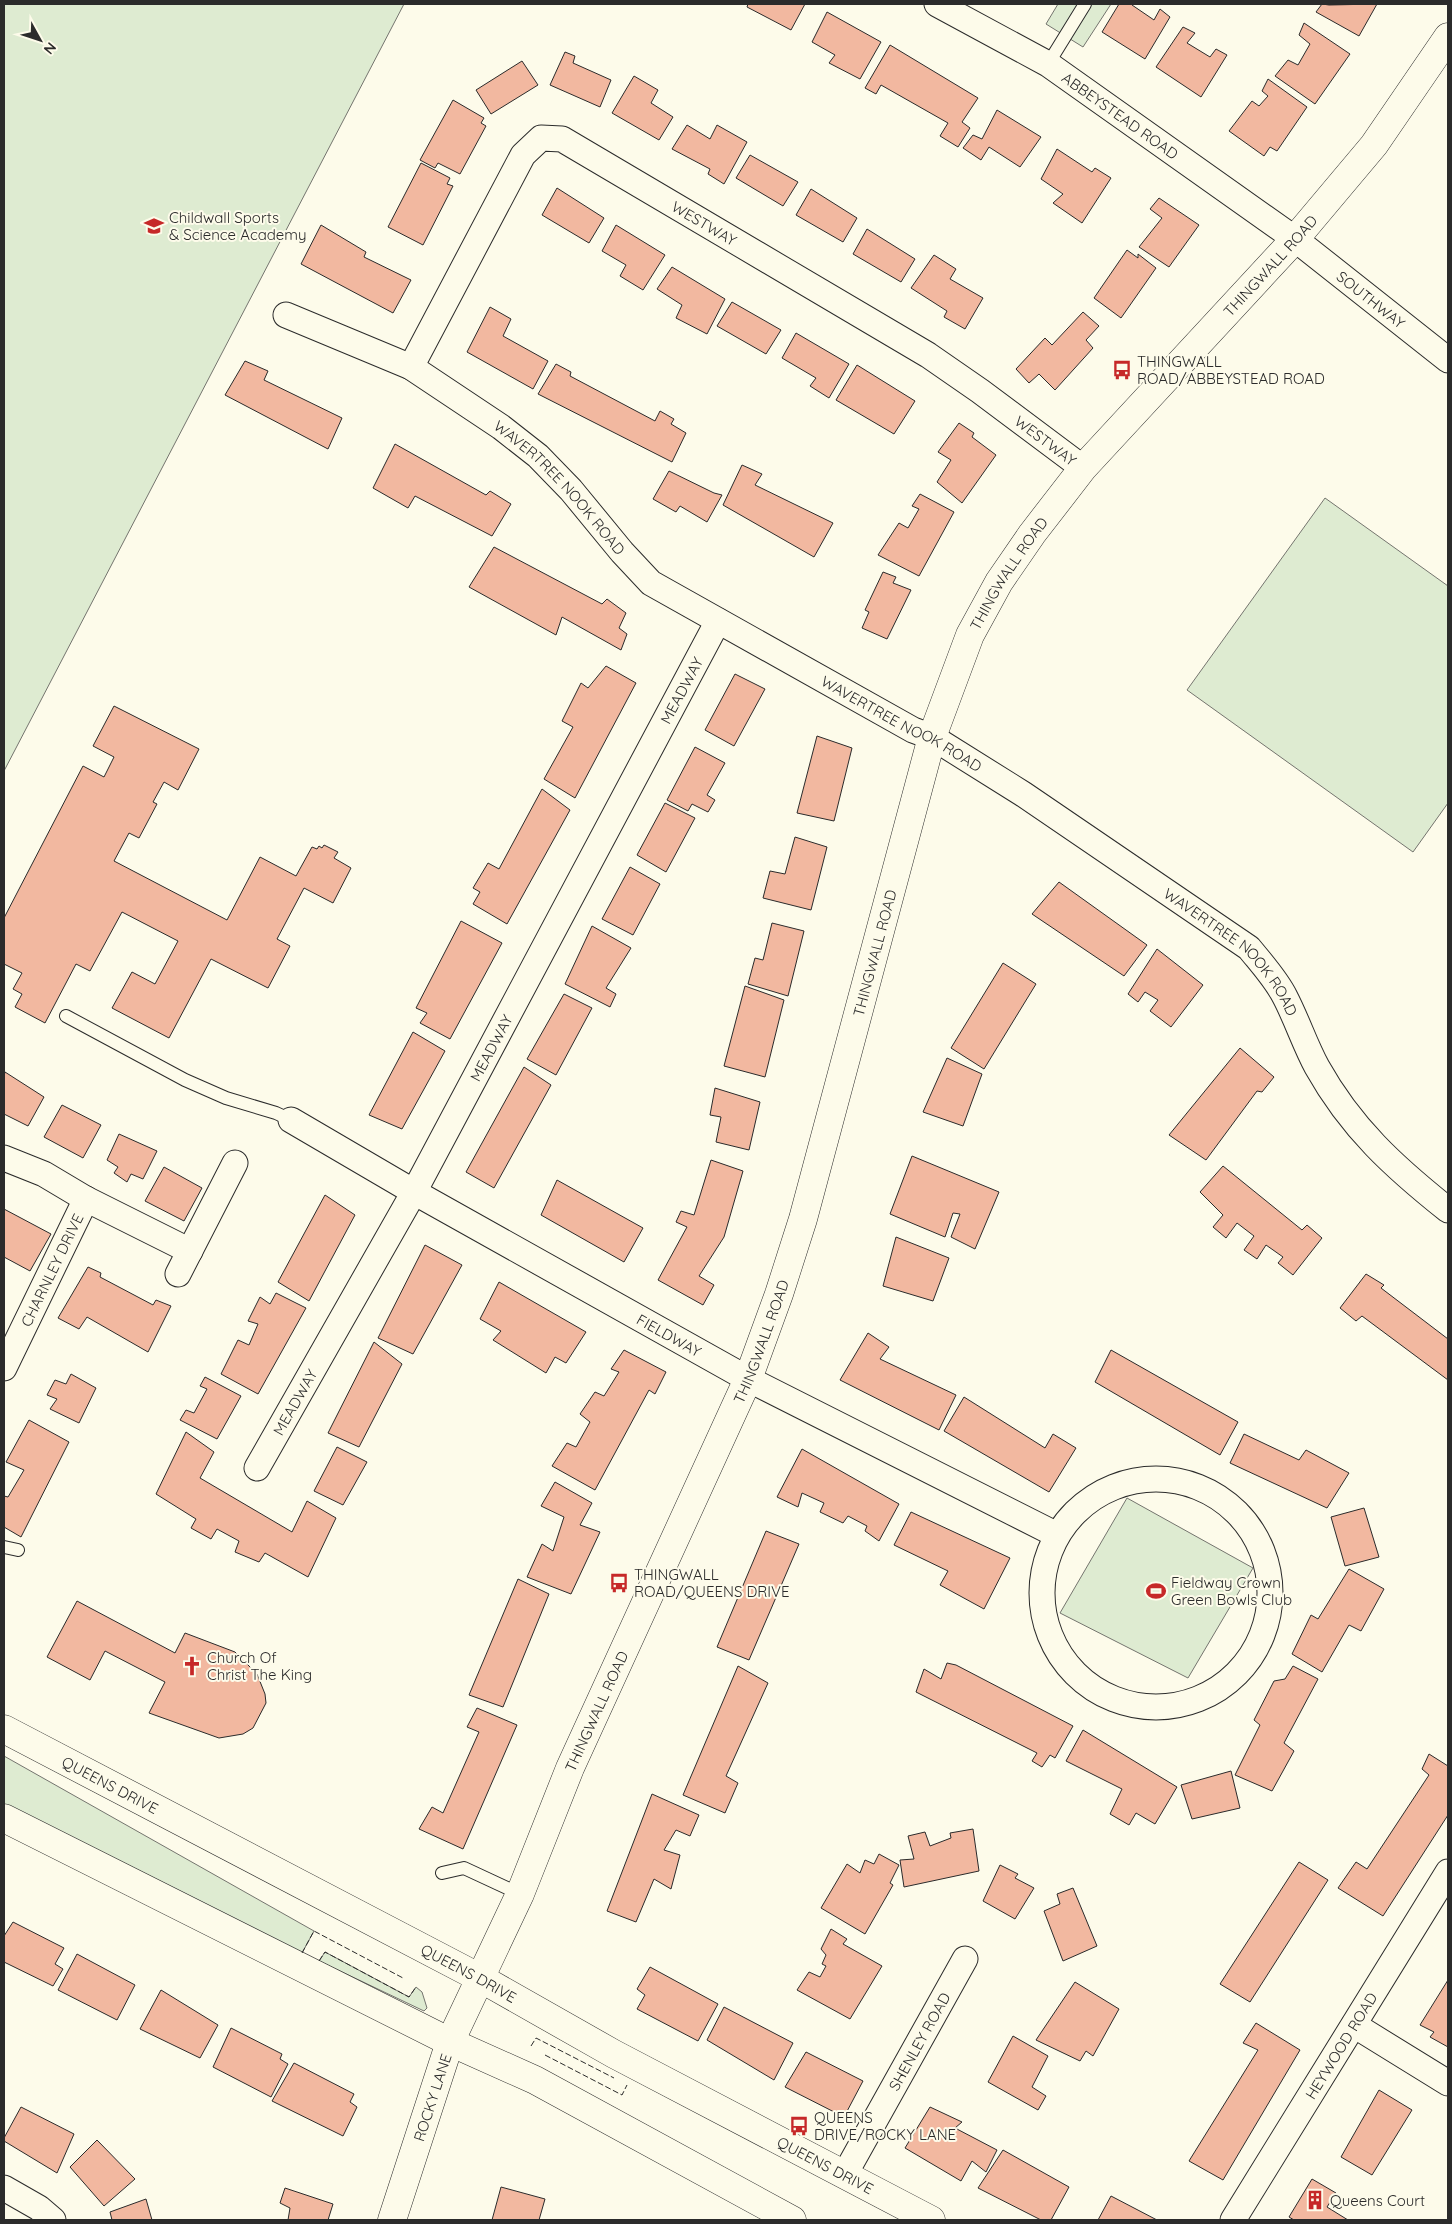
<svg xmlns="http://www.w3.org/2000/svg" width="1452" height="2224" viewBox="0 0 1452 2224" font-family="Quicksand,sans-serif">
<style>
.green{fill:#deebd1;stroke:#74746e}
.building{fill:#f2b8a0;stroke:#2b2b2b}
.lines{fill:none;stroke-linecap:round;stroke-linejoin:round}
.service-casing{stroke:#2b2b2b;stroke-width:14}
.minor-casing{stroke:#2b2b2b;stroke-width:27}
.tertiary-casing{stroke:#2b2b2b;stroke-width:29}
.trunk-casing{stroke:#2b2b2b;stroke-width:29}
.service{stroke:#fdfbea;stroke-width:12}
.minor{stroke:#fdfbea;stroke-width:25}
.tertiary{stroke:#fdfbea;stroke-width:28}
.trunk{stroke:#fdfbea;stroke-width:28}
.fence{stroke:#2b2b2b;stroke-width:1;stroke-dasharray:6 2.5;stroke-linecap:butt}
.labels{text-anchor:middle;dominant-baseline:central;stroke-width:4;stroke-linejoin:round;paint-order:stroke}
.street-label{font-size:15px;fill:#2b2b2b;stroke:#fdfbea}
.poi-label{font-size:15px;fill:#2b2b2b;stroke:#fdfbea;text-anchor:start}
</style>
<rect width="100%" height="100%" fill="#fdfbea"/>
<g class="green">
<path d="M4,4H404L4,771Z"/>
<path d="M1058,4H1111L1083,47L1046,24Z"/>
<path d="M1325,498L1448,586V803L1413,852L1187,690Z"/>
<path d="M1127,1498L1253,1568L1188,1678L1060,1613Z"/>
<path d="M4,1756L314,1931L302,1953L4,1805Z"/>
<path d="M325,1952L409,1997L416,1987L422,1992L427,2008L424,2011L319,1961Z"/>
</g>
<g class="building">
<path d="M748,4H805L791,30L747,7Z"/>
<path d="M1119,4H1133L1132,5L1154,20L1160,9L1170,17L1145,59L1102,32Z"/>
<path d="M1322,4L1329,5L1377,4L1359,36L1316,12Z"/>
<path d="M827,12L881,42L860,79L829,63L835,55L812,42Z"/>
<path d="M1304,23L1350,54L1315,104L1275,76L1288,60L1298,65L1310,44L1299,35Z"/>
<path d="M1183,27L1195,33L1187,43L1210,57L1216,49L1227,55L1201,97L1156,67Z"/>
<path d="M890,45L978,98L962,122L970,128L958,147L940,136L948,123L881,85L876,94L865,88Z"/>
<path d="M565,52L575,56L573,63L611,80L600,107L550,85Z"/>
<path d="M522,61L538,85L491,114L476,90Z"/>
<path d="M634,76L658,90L651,103L673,117L659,140L612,113Z"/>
<path d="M1268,79L1307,107L1277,151L1270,147L1264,156L1229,131L1252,101L1259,106L1268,96L1262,91Z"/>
<path d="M453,100L484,118L481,123L486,126L460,174L438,163L435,168L420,160Z"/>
<path d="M997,110L1041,137L1020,167L989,147L981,160L963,148L973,135L982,139Z"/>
<path d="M687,125L710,139L717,125L747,142L724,184L708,174L710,169L672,149Z"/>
<path d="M1057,149L1092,172L1095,168L1111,178L1082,223L1053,203L1063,194L1041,179Z"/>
<path d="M750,155L798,182L783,206L736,178Z"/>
<path d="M421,163L450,178L447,184L453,186L423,245L388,227Z"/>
<path d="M557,188L604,218L589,243L542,215Z"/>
<path d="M811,189L857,218L843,242L796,215Z"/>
<path d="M1159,198L1199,225L1169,267L1139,247L1162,218L1150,209Z"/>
<path d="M321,225L366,252L364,257L411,280L393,313L301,264Z"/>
<path d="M616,225L665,255L643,290L620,276L626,265L602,251Z"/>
<path d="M867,229L915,259L901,282L853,254Z"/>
<path d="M1127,250L1138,258V254L1156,268L1121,318L1094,298Z"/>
<path d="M934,255L956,269L950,279L983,298L965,329L944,317L947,311L911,288Z"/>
<path d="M672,267L725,299L707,334L676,318L682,305L657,289Z"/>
<path d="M732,302L781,330L766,354L717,326Z"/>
<path d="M490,307L511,319L503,336L548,361L533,389L467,352Z"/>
<path d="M1083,312L1099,326L1086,340L1093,348L1055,390L1039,374L1029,383L1016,369L1045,338L1052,345Z"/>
<path d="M796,333L849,364L829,398L810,386L816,378L782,358Z"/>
<path d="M245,361L268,371L264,380L342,418L328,449L225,395Z"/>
<path d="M556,364L571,372L570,376L655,421L660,411L674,419L671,424L686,433L672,462L538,394Z"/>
<path d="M857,365L915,401L894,434L836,400Z"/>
<path d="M959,423L974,433L972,437L996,455L962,503L937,482L951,460L938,452Z"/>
<path d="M395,444L486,495L490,491L511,504L492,536L415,496L408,508L373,488Z"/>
<path d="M742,465L762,474L755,485L833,523L814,557L723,505Z"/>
<path d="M669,471L714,493L722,495L707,522L680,506L676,512L653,499Z"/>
<path d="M920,494L954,512L919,576L878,555L899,523L908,528L919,509L912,506Z"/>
<path d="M494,547L602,604L607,599L626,613L619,628L627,634L621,650L562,617L556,635L469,587Z"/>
<path d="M883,572L896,577L893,583L911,590L887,639L862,628L869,612L865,610Z"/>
<path d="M606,666L636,683L575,798L544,779L573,727L562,721L581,683L588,688Z"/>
<path d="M735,674L765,689L734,746L705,730Z"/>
<path d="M114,706L199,749L178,790L164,782L153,802L157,804L139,838L129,833L114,861L227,920L260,857L296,876L312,847L317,849L319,846L322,848L324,845L338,852L334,858L351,868L333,903L304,888L277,939L290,946L268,988L211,959L169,1038L112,1008L132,972L155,984L178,941L122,912L90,971L76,964L45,1023L15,1007L22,994L13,989L22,973L4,964V918L83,766L104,777L114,757L93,746Z"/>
<path d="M817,736L852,748L834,821L797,813Z"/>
<path d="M695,747L725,763L707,795L715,800L708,812L692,804L688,811L667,800Z"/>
<path d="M542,789L570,810L507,924L473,904L480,892L473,888L488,863L499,869Z"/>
<path d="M665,803L695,818L666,872L637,855Z"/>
<path d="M795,837L827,847L811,910L763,898L770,871L785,874Z"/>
<path d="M630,867L660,884L633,935L602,919Z"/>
<path d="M1059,882L1147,945L1124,976L1032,914Z"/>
<path d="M461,921L502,943L450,1039L420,1023L427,1013L416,1008Z"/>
<path d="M772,923L804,931L788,996L748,984L755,958L763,960Z"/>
<path d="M592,926L631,948L606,988L616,994L610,1007L565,984Z"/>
<path d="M1157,949L1203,985L1171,1027L1150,1011L1158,1000L1145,992L1138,1002L1128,994Z"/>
<path d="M1003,963L1036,984L984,1069L951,1048Z"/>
<path d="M745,986L784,1000L765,1077L724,1066Z"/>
<path d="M564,994L592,1008L556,1075L527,1059Z"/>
<path d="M413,1032L445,1051L402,1129L369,1115Z"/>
<path d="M1240,1048L1274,1077L1262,1092L1257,1091L1206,1160L1169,1135Z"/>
<path d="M947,1058L982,1074L963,1126L923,1112Z"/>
<path d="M524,1067L551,1085L494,1188L466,1172Z"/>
<path d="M5,1072L44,1097L28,1126L4,1114V1076Z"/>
<path d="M715,1088L760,1102L749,1150L716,1142L721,1117L710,1115Z"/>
<path d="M62,1105L101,1125L83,1158L44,1137Z"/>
<path d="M119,1134L157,1151L143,1179L131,1174L127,1182L114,1173L118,1167L107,1160Z"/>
<path d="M912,1156L999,1192L975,1249L951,1237L960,1214L953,1213L945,1237L890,1214Z"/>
<path d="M711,1160L743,1171L724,1237L699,1276L714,1285L703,1305L658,1280L687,1227L676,1222L681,1211L694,1215Z"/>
<path d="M1223,1166L1302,1230L1307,1225L1322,1238L1293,1275L1278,1263L1283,1257L1266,1245L1257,1259L1244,1250L1254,1236L1237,1223L1226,1238L1213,1227L1223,1215L1200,1192Z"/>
<path d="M164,1167L202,1188L184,1221L145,1201Z"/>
<path d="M557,1180L643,1228L624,1262L541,1215Z"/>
<path d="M325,1195L355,1215L309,1301L278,1282Z"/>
<path d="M4,1209L51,1234L30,1271L4,1257Z"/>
<path d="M896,1237L949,1258L933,1301L883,1286Z"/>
<path d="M425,1245L462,1265L413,1354L378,1338Z"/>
<path d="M88,1267L101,1273L100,1277L153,1305L156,1300L171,1306L148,1352L87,1317L79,1329L58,1318Z"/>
<path d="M1366,1274L1384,1285L1381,1288L1448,1339V1380L1362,1316L1356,1321L1340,1308Z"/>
<path d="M499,1282L586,1332L566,1363L555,1357L546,1373L493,1340L501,1331L480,1319Z"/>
<path d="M276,1293L306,1308L258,1394L221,1374L238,1340L249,1345L258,1324L248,1321L260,1297L270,1304Z"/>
<path d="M868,1333L889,1347L880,1359L956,1395L939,1430L840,1380Z"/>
<path d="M374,1342L402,1364L359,1447L328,1433Z"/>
<path d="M624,1350L666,1372L655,1394L649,1390L595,1490L552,1466L567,1443L576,1447L590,1422L580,1414L595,1392L604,1396L619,1372L611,1369Z"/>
<path d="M1111,1350L1238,1422L1220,1455L1095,1382Z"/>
<path d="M71,1374L96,1388L79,1423L50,1409L57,1399L47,1395L55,1380L66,1384Z"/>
<path d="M205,1377L241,1396L217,1439L180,1420L186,1410L194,1413L207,1389L200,1386Z"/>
<path d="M964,1397L1045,1448L1053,1434L1076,1448L1049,1492L944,1431Z"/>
<path d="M29,1420L69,1442L21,1537L4,1527V1496L8,1497L24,1470L6,1462Z"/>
<path d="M186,1432L214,1452L200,1478L292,1532L307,1501L336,1518L308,1577L265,1553L259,1562L235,1552L239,1541L217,1529L211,1539L191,1528L196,1519L156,1494Z"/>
<path d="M1244,1434L1299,1460L1306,1450L1349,1473L1327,1508L1230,1463Z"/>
<path d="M337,1447L367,1462L343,1505L314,1491Z"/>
<path d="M802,1449L899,1504L879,1541L865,1531L867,1526L848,1516L843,1523L820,1512L824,1503L802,1493L798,1507L777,1497Z"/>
<path d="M555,1482L592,1503L580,1525L600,1532L571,1594L527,1577L542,1544L553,1551L564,1517L541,1506Z"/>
<path d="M1364,1508L1379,1557L1345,1566L1331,1517Z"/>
<path d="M911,1512L1010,1558L984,1609L940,1585L948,1571L894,1545Z"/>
<path d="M766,1531L799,1544L749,1660L717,1647Z"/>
<path d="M1349,1569L1384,1589L1361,1631L1349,1625L1322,1672L1292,1654L1311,1615L1318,1619Z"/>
<path d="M518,1579L549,1594L503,1707L469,1695Z"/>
<path d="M77,1601L175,1653L185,1633L235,1652L257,1674L265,1694L266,1703L253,1728L243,1734L219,1738L149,1713L165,1682L105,1651L90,1680L47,1657Z"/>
<path d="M947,1663L956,1665L1073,1726L1055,1758L1050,1755L1042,1767L1032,1761L1037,1753L916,1692L924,1669L941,1679Z"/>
<path d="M738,1666L768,1683L726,1776L738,1783L725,1813L683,1795Z"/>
<path d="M1293,1666L1318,1679L1284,1743L1294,1751L1272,1791L1235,1775L1260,1725L1254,1720L1274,1681L1285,1679Z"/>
<path d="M477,1708L517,1725L463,1849L419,1829L432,1807L443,1813L479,1732L467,1727Z"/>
<path d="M1083,1730L1177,1787L1155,1824L1136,1813L1129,1825L1110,1814L1122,1789L1066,1761Z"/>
<path d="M1429,1754L1448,1766V1815L1383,1916L1338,1888L1356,1862L1367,1869L1429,1775L1422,1769Z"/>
<path d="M1231,1771L1240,1808L1192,1819L1181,1785Z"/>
<path d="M652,1794L699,1815L690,1836L676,1830L664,1850L680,1855L671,1889L654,1879L636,1922L607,1911Z"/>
<path d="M973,1829L979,1871L904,1887L900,1860L914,1859L908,1836L925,1832L930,1846L951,1838L950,1833Z"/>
<path d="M879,1854L899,1865L890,1883L893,1885L865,1934L821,1908L847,1864L860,1873L865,1860L874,1864Z"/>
<path d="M1299,1862L1328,1880L1250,2002L1220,1984Z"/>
<path d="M1000,1865L1018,1874L1015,1878L1034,1888L1015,1919L983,1901Z"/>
<path d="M1073,1888L1097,1946L1063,1961L1044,1911L1060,1904L1057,1894Z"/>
<path d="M13,1922L64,1948L55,1964L63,1969L53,1986L4,1962V1936Z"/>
<path d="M831,1929L847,1939L843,1944L882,1966L850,2019L797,1990L809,1972L820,1977L826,1966L822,1964L826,1955L821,1949Z"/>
<path d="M77,1954L135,1985L117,2020L58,1990Z"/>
<path d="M650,1967L718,2004L698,2041L637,2009L645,1995L637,1989Z"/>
<path d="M1448,1980V2047L1430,2037L1434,2032L1420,2025Z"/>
<path d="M1075,1982L1119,2009L1093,2056L1086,2051L1080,2061L1036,2040Z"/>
<path d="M161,1990L218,2025L200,2058L140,2029Z"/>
<path d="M724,2007L793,2043L774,2080L707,2040Z"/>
<path d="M1256,2023L1300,2050L1223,2180L1189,2161L1258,2050L1243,2043Z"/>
<path d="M231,2028L282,2054L280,2059L288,2064L271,2097L213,2067Z"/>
<path d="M1013,2036L1048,2056L1032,2087L1046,2096L1038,2110L988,2082Z"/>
<path d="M806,2052L863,2081L844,2117L785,2087Z"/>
<path d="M294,2063L354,2094L350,2102L357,2107L343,2136L272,2101Z"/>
<path d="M1379,2090L1412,2110L1372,2175L1341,2157Z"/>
<path d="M21,2107L74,2134L57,2173L4,2141V2138Z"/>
<path d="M930,2107L962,2122L955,2128L997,2150L986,2172L972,2161L961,2181L905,2148Z"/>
<path d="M97,2140L135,2179L104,2206L70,2167Z"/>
<path d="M1003,2150L1069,2187L1051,2220H1041L978,2188Z"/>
<path d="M1312,2179L1336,2193L1327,2207L1348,2220H1294L1289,2217Z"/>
<path d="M501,2187L545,2199L539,2220H492Z"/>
<path d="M285,2188L333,2204L328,2220H288L290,2208L280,2203Z"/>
<path d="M1111,2196L1157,2220H1098Z"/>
<path d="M146,2199L152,2220H112L110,2212Z"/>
</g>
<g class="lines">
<defs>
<g id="service">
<path d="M1048,64L1085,4"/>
<path d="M66,1016L185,1080L226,1098L276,1113L291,1120"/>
<path d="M4,1547L18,1550"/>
<path d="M442,1873L464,1868L520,1894"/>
</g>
<g id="minor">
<path id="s1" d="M937,4L1048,64L1295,239L1448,360"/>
<path id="s2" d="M286,315L411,367L501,427L538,456L571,490L622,552L651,583L913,730L932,737L1023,794L1249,948C1262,964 1276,979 1285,997C1297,1020 1305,1045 1317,1067C1351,1128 1394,1167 1448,1210"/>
<path id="s3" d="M411,367L523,155L541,138L562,139L928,355L980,391L1083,468"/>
<path id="s4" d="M291,1120L414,1192L748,1379L1057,1535"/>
<path d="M4,1158L44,1174L86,1199L190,1251"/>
<path d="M178,1274L235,1163"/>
<path id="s5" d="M4,1368L86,1199"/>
<path id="s6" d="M257,1468L414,1192L718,621"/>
<circle cx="1156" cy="1593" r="114"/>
<path d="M1354,2025L1448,2083"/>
<path id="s7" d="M845,2174L965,1959"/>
<path d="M4,2188L39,2208L53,2220"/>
<path id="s8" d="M1233,2220L1448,1872"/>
</g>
<g id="tertiary">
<path id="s9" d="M392,2220L450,2042L520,1894L570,1768L748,1379L779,1294L803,1219L932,737L970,635L999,582L1032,534L1083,468L1295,239L1374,145L1448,37"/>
</g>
<g id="trunk">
<path id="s10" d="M4,1729L480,1978L614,2054L931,2220"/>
<path d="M4,1818L450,2042L535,2080L792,2220"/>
</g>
</defs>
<use href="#service" class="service-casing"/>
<use href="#minor" class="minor-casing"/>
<use href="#tertiary" class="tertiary-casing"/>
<use href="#trunk" class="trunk-casing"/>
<use href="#service" class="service"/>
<use href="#minor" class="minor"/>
<use href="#tertiary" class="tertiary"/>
<use href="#trunk" class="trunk"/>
<g class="fence">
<path d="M302,1953L314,1931L403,1978"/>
<path d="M319,1961L325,1952L409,1997L416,1987"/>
<path d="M531,2046L536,2038L614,2078"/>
<path d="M545,2055L622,2095L627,2085"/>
</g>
</g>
<defs>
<symbol id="school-bare" viewBox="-9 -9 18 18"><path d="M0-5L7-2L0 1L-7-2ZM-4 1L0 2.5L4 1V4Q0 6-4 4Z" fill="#c62828" stroke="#fdfbea" stroke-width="2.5" paint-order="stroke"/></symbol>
<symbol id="bus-bare" viewBox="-9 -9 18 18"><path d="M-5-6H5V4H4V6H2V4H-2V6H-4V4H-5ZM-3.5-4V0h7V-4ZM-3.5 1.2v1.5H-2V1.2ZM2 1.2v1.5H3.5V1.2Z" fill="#c62828" stroke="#fdfbea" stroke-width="2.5" paint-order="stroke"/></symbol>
<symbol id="stadium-bare" viewBox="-9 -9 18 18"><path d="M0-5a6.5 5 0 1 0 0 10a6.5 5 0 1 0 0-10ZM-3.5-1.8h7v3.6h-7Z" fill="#c62828" stroke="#fdfbea" stroke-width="2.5" paint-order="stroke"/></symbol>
<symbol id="church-bare" viewBox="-9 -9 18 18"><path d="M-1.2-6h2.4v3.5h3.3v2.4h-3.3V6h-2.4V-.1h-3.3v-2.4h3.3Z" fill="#c62828" stroke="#fdfbea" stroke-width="2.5" paint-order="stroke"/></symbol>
<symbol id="building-bare" viewBox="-9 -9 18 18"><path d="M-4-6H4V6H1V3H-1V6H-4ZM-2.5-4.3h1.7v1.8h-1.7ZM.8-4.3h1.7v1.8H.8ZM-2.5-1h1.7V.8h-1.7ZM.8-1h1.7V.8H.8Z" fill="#c62828" stroke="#fdfbea" stroke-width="2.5" paint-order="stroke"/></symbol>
</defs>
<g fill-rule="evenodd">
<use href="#school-bare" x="140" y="212" width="28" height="28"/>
<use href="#bus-bare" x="1108" y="356" width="28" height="28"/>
<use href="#bus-bare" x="605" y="1569" width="28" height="28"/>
<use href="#stadium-bare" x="1142" y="1577" width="28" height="28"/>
<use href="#church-bare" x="178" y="1652" width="28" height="28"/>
<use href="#bus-bare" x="785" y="2112" width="28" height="28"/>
<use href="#building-bare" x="1301" y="2186" width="28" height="28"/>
</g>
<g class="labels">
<g class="street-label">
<text stroke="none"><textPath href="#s1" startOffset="215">ABBEYSTEAD ROAD</textPath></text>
<text stroke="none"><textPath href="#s3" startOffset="451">WESTWAY</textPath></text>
<text stroke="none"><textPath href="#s9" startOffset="2169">THINGWALL ROAD</textPath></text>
<text stroke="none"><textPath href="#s1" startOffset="526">SOUTHWAY</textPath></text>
<text stroke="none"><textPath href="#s3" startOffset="856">WESTWAY</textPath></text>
<text stroke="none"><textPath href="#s2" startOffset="328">WAVERTREE NOOK ROAD</textPath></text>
<text stroke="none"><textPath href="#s9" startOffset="1764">THINGWALL ROAD</textPath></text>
<text stroke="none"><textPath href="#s6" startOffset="886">MEADWAY</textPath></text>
<text stroke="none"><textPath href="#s2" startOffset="748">WAVERTREE NOOK ROAD</textPath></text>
<text stroke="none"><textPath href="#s9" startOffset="1359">THINGWALL ROAD</textPath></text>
<text stroke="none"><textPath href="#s2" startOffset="1152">WAVERTREE NOOK ROAD</textPath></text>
<text stroke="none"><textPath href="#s6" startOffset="481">MEADWAY</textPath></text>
<text stroke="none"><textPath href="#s5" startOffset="109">CHARNLEY DRIVE</textPath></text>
<text stroke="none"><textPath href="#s4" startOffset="435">FIELDWAY</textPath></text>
<text stroke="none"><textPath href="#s9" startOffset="954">THINGWALL ROAD</textPath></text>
<text stroke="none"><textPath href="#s6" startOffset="76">MEADWAY</textPath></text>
<text stroke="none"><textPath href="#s9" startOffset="549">THINGWALL ROAD</textPath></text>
<text stroke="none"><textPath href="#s10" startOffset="120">QUEENS DRIVE</textPath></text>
<text stroke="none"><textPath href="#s10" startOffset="525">QUEENS DRIVE</textPath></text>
<text stroke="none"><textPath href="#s7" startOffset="152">SHENLEY ROAD</textPath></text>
<text stroke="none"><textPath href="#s8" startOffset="205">HEYWOOD ROAD</textPath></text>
<text stroke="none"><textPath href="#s9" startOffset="129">ROCKY LANE</textPath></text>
<text stroke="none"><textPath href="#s10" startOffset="930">QUEENS DRIVE</textPath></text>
</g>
<g class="poi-label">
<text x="169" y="217">Childwall Sports<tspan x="169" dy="17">&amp; Science Academy</tspan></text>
<text x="1137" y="361">THINGWALL<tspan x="1137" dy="17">ROAD/ABBEYSTEAD ROAD</tspan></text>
<text x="634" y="1574">THINGWALL<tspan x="634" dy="17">ROAD/QUEENS DRIVE</tspan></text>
<text x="1171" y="1582">Fieldway Crown<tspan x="1171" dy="17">Green Bowls Club</tspan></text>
<text x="207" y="1657">Church Of<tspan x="207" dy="17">Christ The King</tspan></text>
<text x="814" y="2117">QUEENS<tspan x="814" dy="17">DRIVE/ROCKY LANE</tspan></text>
<text x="1330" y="2200">Queens Court</text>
</g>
</g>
<rect width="1452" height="2224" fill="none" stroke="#2b2b2b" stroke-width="10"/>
<g transform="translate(40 40) rotate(130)" stroke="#fdfbea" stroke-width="4" paint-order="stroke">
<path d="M0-4L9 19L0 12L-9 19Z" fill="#2b2b2b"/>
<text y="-8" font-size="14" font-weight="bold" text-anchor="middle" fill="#2b2b2b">N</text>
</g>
</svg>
